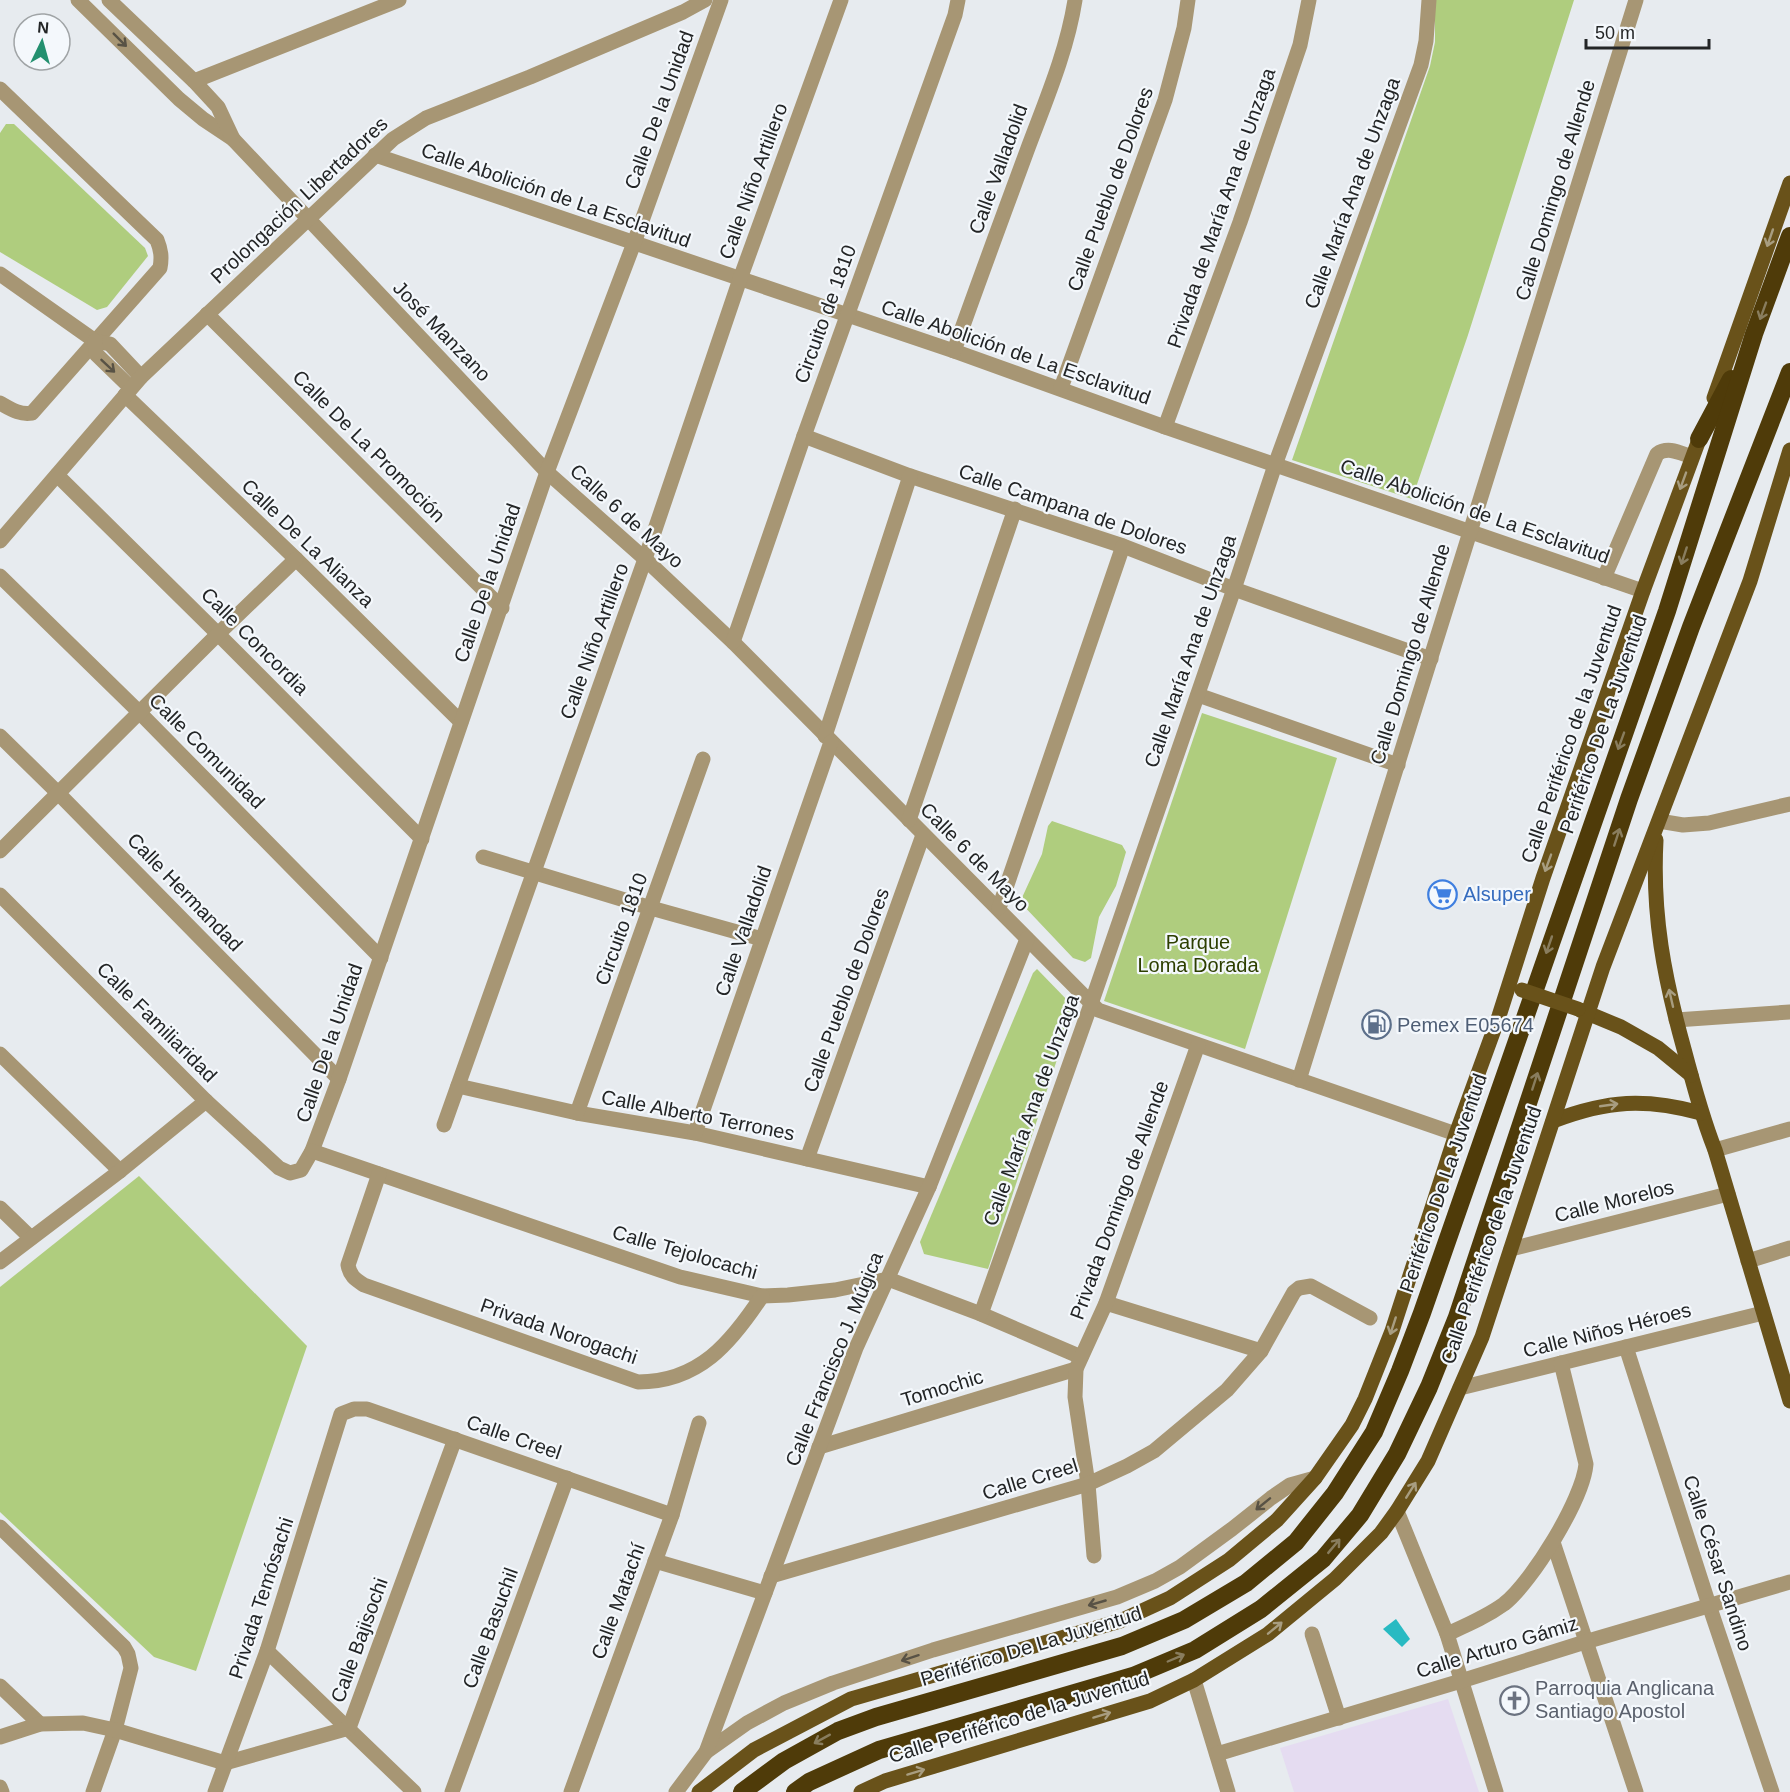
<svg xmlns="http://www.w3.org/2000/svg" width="1790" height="1792" viewBox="0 0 1790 1792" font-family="Arial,sans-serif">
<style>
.education{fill:#e5dcf1}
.green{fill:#afcd7e}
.water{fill:#28bac2}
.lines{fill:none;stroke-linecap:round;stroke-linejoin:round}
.minor{stroke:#a79674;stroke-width:15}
.major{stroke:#69521a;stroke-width:15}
.highway{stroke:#4f3b09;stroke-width:18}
.major-bridge{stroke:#69521a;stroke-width:15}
.oneway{stroke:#585245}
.oneway2{stroke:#a89d80}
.oneway3{stroke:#897d5e}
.labels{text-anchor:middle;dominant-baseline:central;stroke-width:4.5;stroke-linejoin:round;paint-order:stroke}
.street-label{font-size:20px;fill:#232526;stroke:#f4f8fc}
.shop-label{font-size:20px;fill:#366cbe;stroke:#f4f8fc;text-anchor:start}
.park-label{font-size:20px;fill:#2d3f00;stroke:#f4f8fc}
.service-label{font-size:20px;fill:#4e5e75;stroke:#f4f8fc;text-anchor:start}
.worship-label{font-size:20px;fill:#5b616d;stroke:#f4f8fc;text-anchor:start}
</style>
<rect width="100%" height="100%" fill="#e7ebef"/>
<path class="education" d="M1448,1699L1479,1792H1294L1280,1748Z"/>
<g class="green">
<path d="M1435,0H1574L1468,335L1412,499L1292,460L1430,66L1435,42Z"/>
<path d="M6,124H14L145,248L148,256L107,307L97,310L0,252V133Z"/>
<path d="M1202,713L1337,758L1245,1049L1104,1001Z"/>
<path d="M1052,821L1122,845L1126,852L1116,886L1099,917L1091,958L1085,962L1073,958L1020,902L1042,854L1048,826Z"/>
<path d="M1037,969L1070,1003L1073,1011L988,1269L924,1254L920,1242L1033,973Z"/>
<path d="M139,1176L307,1346L196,1671L154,1657L0,1512V1287Z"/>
</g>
<path class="water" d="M1396,1619L1410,1639L1402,1647L1383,1629Z"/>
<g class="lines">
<g class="minor">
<path d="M78,0L179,99L203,119L233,139L547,472L645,559L733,642L1098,1010L1456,1134"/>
<path d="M109,0L194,81L218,107L233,139"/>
<path d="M194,81L399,0"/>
<path d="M0,89L157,240C161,250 162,257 160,268L32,413C19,415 11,409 0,403"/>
<path d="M375,155L954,351L1165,427L1643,591"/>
<path d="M0,274L95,341L110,344L141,377"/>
<path d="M207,314L502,608"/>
<path d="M95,341L96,354L131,388"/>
<path d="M954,351C978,283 1003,216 1028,148C1046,100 1067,51 1075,0"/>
<path d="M1061,388L1165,100L1184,28L1188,0"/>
<path d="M125,395L296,559L461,722"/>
<path d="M1165,427L1240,222L1300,45L1309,0"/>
<path d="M804,436L910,476L1123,546L1234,589L1431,659"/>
<path d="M57,475L218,634L422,839"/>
<path d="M0,541L141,377L393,139L426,118L530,77L683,12L705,0"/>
<path d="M0,576L139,712L381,958"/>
<path d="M1604,578L1657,454C1668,446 1680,453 1692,457"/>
<path d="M733,642L804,436L955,15L958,0"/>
<path d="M1198,695L1398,765"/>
<path d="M0,736L59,794L339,1079"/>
<path d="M825,736L910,476"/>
<path d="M909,820L1015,509"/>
<path d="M1659,821L1683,825L1709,823L1790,804"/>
<path d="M0,851L218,634L296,559"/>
<path d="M483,857L651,908L762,939"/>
<path d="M0,895L206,1101L279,1168L290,1173L301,1170L312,1151L339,1079L547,472L634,243L721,0"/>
<path d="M999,908L1123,546"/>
<path d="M1676,1020L1790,1012"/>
<path d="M0,1054L120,1171"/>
<path d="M1299,1080L1636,0"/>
<path d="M458,1086L577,1113L695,1133L929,1187"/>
<path d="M577,1113L703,759"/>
<path d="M444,1125L645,559L740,279L841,0"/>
<path d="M695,1133L831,742"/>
<path d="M1715,1150L1790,1129"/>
<path d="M312,1151L680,1277L762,1296L788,1295L835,1290L888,1279L981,1314L1081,1357"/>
<path d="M807,1159L923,835"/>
<path d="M379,1174L348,1265C350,1276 355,1279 364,1285L638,1382C699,1382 731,1343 762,1296"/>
<path d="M0,1208L31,1238"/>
<path d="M1511,1249L1728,1194"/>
<path d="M1748,1261L1790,1248"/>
<path d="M0,1262L120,1171L206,1101"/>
<path d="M1106,1303L1261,1351"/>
<path d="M981,1314L1091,1004L1234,589L1275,465L1421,65L1426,41L1429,0"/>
<path d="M1626,1347L1709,1605L1772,1792"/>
<path d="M1460,1388L1763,1313"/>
<path d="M819,1447L1076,1369"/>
<path d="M1397,1511L1447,1634L1496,1792"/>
<path d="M0,1527L124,1647L128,1654L131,1668L115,1730L93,1792"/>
<path d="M1553,1542L1636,1792"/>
<path d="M1094,1556L1088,1484L1075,1397L1076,1369L1106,1303L1198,1045"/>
<path d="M655,1561L765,1593"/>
<path d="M771,1576L1088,1484L1127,1466L1154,1451L1227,1390L1261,1351L1294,1292L1299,1288L1311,1286L1370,1318"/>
<path d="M1312,1634L1339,1718"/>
<path d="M1447,1634C1467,1625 1486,1617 1504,1604C1532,1582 1583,1499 1586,1464L1561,1363"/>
<path d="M267,1651L414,1792"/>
<path d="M1194,1680L1228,1792"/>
<path d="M0,1686L40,1724"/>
<path d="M0,1737L40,1724L83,1723L115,1730L225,1763L349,1728L455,1439"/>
<path d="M706,1752L747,1723L784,1703L833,1683L933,1650L1117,1597L1155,1581L1180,1567L1232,1529L1271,1498L1290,1485L1315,1478"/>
<path d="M1217,1754L1461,1681L1585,1642L1790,1582"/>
<path d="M0,1787L2,1792"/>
<path d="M215,1792L267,1651L341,1414L354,1409H367L672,1515"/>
<path d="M452,1792L567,1478"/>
<path d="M571,1792L672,1515L699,1423"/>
<path d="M676,1792L706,1752L856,1348L929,1187L1027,939"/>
</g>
<g class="major">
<path d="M1714,398L1790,183"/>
<path d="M1656,840C1652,915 1664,977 1684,1049C1693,1083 1702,1117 1715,1150L1790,1401"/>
<path d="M1580,1010L1621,1027L1658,1048L1691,1075"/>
<path d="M1553,1121C1608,1100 1645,1098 1701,1113"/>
<path d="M699,1792L754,1750L851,1699L1120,1621L1170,1598L1229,1560L1277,1520L1315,1478L1352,1425L1365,1399L1392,1331L1456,1134L1499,1016L1543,878L1643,591L1703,429"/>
<path d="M861,1792L885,1781L1150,1701L1194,1680L1268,1634L1335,1579L1381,1533L1397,1511L1428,1461L1482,1337L1603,967L1750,581L1790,450"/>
</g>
<g class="highway">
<path d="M1699,439L1731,379"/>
<path d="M742,1792L784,1761L838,1731L876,1717L1122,1646L1184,1620L1246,1583L1296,1542L1335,1493L1374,1432L1400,1371L1422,1313L1667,611L1754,334L1790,236"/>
<path d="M795,1792L809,1782L879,1750L1133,1676L1195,1650L1261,1609L1323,1559L1360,1515L1397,1454L1429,1387L1457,1317L1629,799L1691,627L1790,372"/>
</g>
<path class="major-bridge" d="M1522,990L1578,1009"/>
</g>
<defs><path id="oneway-shaft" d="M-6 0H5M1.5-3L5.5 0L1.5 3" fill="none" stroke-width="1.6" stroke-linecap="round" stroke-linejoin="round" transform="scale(1.5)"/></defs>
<g class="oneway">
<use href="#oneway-shaft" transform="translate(120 40) rotate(45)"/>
<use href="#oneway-shaft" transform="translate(108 366) rotate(43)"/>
<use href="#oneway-shaft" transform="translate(1263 1504) rotate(141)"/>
<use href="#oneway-shaft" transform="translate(1097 1603) rotate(164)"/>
<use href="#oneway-shaft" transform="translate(910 1658) rotate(162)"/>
</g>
<g class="oneway2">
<use href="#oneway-shaft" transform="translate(1770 238) rotate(109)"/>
<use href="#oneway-shaft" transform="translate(1683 481) rotate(110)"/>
<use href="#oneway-shaft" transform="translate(1548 863) rotate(110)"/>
<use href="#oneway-shaft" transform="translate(1671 998) rotate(-103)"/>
<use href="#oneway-shaft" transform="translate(1609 1105) rotate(-8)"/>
<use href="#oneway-shaft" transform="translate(1393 1326) rotate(108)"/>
<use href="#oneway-shaft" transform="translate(1411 1490) rotate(-58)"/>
<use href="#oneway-shaft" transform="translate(1275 1628) rotate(-39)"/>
<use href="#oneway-shaft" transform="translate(1102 1715) rotate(-17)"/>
<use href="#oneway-shaft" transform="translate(916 1772) rotate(-17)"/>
</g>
<g class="oneway3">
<use href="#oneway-shaft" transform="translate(1763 311) rotate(110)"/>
<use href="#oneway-shaft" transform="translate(1684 556) rotate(108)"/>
<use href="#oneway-shaft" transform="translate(1621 741) rotate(110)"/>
<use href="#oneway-shaft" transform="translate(1617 837) rotate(-72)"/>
<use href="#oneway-shaft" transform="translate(1549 945) rotate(109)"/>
<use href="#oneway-shaft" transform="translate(1535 1081) rotate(-72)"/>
<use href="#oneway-shaft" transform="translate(1334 1546) rotate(-50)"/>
<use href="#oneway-shaft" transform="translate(1176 1658) rotate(-23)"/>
<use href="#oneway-shaft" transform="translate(822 1739) rotate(151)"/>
</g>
<defs>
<symbol id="supermarket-ring" viewBox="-11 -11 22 22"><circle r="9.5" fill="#f4f8fc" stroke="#3f7fe0" stroke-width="1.5"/><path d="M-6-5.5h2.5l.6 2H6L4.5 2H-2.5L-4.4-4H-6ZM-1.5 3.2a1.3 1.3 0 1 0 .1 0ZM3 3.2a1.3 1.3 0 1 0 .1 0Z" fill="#3f7fe0"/></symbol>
<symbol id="fuel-ring" viewBox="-11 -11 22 22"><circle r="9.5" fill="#f4f8fc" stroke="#5c6f8a" stroke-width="1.5"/><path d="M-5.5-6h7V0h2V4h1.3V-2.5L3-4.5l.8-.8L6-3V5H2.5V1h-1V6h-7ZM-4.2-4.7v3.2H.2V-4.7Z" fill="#5c6f8a"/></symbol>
<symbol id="church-ring" viewBox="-11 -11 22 22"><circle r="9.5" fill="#f4f8fc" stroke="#6b7280" stroke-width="1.5"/><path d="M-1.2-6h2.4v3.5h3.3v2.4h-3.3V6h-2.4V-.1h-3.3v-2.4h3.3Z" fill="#6b7280"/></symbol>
</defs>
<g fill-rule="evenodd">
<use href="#supermarket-ring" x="1426" y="878" width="33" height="33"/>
<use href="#fuel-ring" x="1360" y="1008" width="33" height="33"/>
<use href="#church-ring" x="1498" y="1684" width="33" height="33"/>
</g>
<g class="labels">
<g class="street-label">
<text transform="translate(659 110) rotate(-70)">Calle De la Unidad</text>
<text transform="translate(998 169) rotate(-70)">Calle Valladolid</text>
<text transform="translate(753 181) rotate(-70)">Calle Niño Artillero</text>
<text transform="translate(1110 189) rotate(-70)">Calle Pueblo de Dolores</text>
<text transform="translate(1555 190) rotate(-73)">Calle Domingo de Allende</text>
<text transform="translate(1352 193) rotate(-70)">Calle María Ana de Unzaga</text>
<text transform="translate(556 195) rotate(19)">Calle Abolición de La Esclavitud</text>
<text transform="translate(299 200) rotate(-43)">Prolongación Libertadores</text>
<text transform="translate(1221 208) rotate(-71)">Privada de María Ana de Unzaga</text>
<text transform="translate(825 314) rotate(-70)">Circuito de 1810</text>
<text transform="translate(442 331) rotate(46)">José Manzano</text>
<text transform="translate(1016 352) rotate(19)">Calle Abolición de La Esclavitud</text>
<text transform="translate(369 446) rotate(45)">Calle De La Promoción</text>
<text transform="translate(1073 509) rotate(19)">Calle Campana de Dolores</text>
<text transform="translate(1475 511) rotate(19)">Calle Abolición de La Esclavitud</text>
<text transform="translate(627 516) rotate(42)">Calle 6 de Mayo</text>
<text transform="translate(308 543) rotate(44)">Calle De La Alianza</text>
<text transform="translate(487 583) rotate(-71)">Calle De la Unidad</text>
<text transform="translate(255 641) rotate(45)">Calle Concordia</text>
<text transform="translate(594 641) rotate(-70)">Calle Niño Artillero</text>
<text transform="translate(1190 651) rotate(-71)">Calle María Ana de Unzaga</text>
<text transform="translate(1410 654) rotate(-73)">Calle Domingo de Allende</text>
<text transform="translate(1603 724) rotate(-71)">Periférico De La Juventud</text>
<text transform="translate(1571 734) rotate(-71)">Calle Periférico de la Juventud</text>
<text transform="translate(207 751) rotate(45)">Calle Comunidad</text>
<text transform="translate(975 857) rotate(45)">Calle 6 de Mayo</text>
<text transform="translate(185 892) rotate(46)">Calle Hermandad</text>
<text transform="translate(621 929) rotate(-70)">Circuito 1810</text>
<text transform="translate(743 931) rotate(-71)">Calle Valladolid</text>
<text transform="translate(846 990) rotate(-70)">Calle Pueblo de Dolores</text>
<text transform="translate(157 1022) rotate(45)">Calle Familiaridad</text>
<text transform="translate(329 1043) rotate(-71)">Calle De la Unidad</text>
<text transform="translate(1031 1110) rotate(-70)">Calle María Ana de Unzaga</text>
<text transform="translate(698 1115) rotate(11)">Calle Alberto Terrones</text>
<text transform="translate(1443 1183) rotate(-71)">Periférico De La Juventud</text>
<text transform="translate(1119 1200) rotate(-70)">Privada Domingo de Allende</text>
<text transform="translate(1614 1201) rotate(-14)">Calle Morelos</text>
<text transform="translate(1491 1235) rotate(-71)">Calle Periférico de la Juventud</text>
<text transform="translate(685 1252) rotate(16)">Calle Tejolocachi</text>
<text transform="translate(1607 1330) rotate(-14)">Calle Niños Héroes</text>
<text transform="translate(559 1331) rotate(19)">Privada Norogachi</text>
<text transform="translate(834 1359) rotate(-68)">Calle Francisco J. Múgica</text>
<text transform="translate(942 1388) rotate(-17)">Tomochic</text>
<text transform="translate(514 1437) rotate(19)">Calle Creel</text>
<text transform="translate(1030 1479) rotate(-17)">Calle Creel</text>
<text transform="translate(1718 1563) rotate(72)">Calle César Sandino</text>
<text transform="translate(261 1598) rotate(-72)">Privada Temósachi</text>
<text transform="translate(618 1601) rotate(-70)">Calle Matachí</text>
<text transform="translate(490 1628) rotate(-70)">Calle Basuchil</text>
<text transform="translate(359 1640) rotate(-70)">Calle Bajisochi</text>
<text transform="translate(1031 1646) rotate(-17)">Periférico De La Juventud</text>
<text transform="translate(1497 1647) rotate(-17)">Calle Arturo Gámiz</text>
<text transform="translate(1019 1717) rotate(-17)">Calle Periférico de la Juventud</text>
</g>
<g class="shop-label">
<text x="1463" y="894">Alsuper</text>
</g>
<g class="park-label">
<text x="1198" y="942">Parque<tspan x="1198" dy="23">Loma Dorada</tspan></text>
</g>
<g class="service-label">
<text x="1397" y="1025">Pemex E05674</text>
</g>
<g class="worship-label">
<text x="1535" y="1688">Parroquia Anglicana<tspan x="1535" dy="23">Santiago Apostol</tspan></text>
</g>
</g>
<g transform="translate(42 42) rotate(5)"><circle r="28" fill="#f4f8fc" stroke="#a0a4a6" stroke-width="1.5"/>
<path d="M0-4.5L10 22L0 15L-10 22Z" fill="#23906f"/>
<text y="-9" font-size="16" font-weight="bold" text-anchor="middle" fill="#232526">N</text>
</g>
<path d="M1586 39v9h123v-9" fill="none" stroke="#232526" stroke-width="3"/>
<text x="1595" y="39" font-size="18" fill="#232526" stroke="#f4f8fc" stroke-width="4.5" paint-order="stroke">50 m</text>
</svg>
